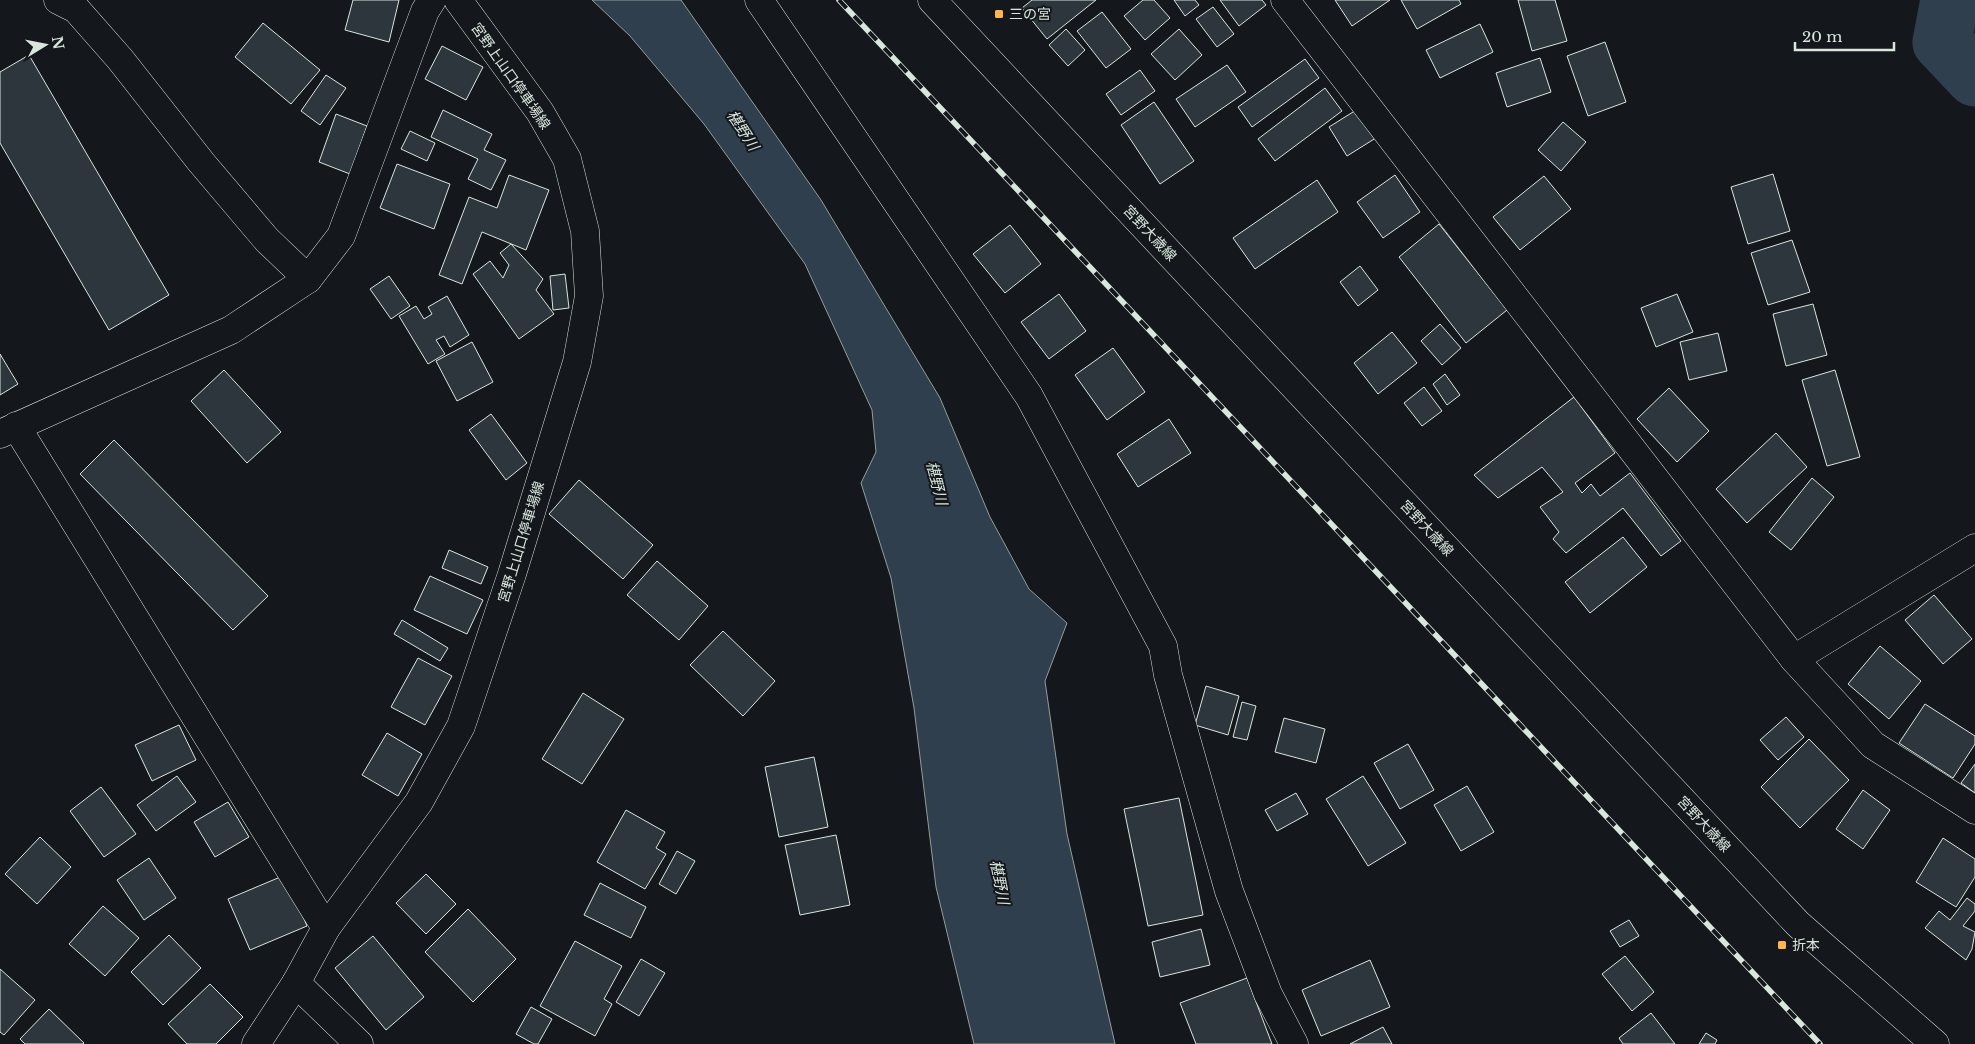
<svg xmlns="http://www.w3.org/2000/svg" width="1975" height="1044" viewBox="0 0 1975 1044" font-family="'Libre Baskerville','Noto Sans JP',serif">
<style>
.water{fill:#2f3f4d;stroke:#939e99}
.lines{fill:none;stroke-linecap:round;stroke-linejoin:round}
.river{stroke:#2f3f4d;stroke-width:59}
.building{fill:#2c363c;stroke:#d8e6dc}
.minor-casing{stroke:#d8e6dc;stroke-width:29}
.secondary-casing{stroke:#d8e6dc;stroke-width:29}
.minor{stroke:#14181c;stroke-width:28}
.secondary{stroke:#14181c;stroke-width:28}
.rail-casing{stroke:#d8e6dc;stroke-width:5.5}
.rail{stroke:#14181c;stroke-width:4;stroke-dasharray:11;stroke-linecap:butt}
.poi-dot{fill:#ffb74d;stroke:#14181c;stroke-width:2}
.labels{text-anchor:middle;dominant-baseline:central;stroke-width:4;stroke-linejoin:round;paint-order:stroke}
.poi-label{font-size:14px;fill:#d8e6dc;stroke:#14181c;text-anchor:start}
.street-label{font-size:14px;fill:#d8e6dc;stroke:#14181c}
.water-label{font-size:15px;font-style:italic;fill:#d8e6dc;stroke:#14181c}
</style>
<rect width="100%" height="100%" fill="#14181c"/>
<path class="water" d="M592,0H681L821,200L940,398L990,517L1029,589L1067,623L1045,681L1067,834L1115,1044H974L936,887L914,708L891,578L861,483L876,452L872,410L805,264L704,124L630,36Z"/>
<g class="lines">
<path class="river" d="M1950,0L1942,42L1975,77"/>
</g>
<g class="building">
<path d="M353,0H399L389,42L345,30Z"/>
<path d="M1032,0H1096L1047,39L1022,8Z"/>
<path d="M1143,0H1154L1170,18L1145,40L1124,16Z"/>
<path d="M1174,0H1195L1199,5L1185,16Z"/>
<path d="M1220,0H1262L1266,5L1239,26Z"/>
<path d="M1335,0H1390L1352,26Z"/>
<path d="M1401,0H1459L1461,4L1417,29Z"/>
<path d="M1518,0H1555L1567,41L1532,51Z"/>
<path d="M1213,7L1234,34L1217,47L1196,19Z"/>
<path d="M1102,12L1131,49L1106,68L1077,31Z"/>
<path d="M263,23L320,70L291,104L235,57Z"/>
<path d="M1480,24L1493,52L1440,78L1426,50Z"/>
<path d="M1066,29L1085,50L1068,66L1049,45Z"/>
<path d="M1179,29L1202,55L1175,80L1151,54Z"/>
<path d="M1605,42L1626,102L1588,116L1567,56Z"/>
<path d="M442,46L483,67L466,100L425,79Z"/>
<path d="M29,55L169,295L109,330L0,143V72Z"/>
<path d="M1540,58L1551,92L1507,107L1496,73Z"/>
<path d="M1305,59L1319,78L1252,127L1238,107Z"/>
<path d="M1227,65L1246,92L1195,127L1176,99Z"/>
<path d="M1140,70L1155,91L1121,115L1106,94Z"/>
<path d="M326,75L346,88L320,125L301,111Z"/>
<path d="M1325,88L1342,111L1275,161L1258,139Z"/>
<path d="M1154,102L1194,161L1160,184L1121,125Z"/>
<path d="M1361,107L1379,136L1347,156L1329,127Z"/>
<path d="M443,110L492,134L484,150L506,160L491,190L468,179L478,159L431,137Z"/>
<path d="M336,114L367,126L350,174L319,162Z"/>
<path d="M1563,122L1586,142L1561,171L1538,150Z"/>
<path d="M410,131L435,143L427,161L401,149Z"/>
<path d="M397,164L450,184L434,229L380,208Z"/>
<path d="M1773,174L1790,231L1748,244L1731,187Z"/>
<path d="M509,175L549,190L526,250L482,232L462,284L439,275L469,197L497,208Z"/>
<path d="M1395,175L1420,212L1383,238L1357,202Z"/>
<path d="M1544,176L1571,209L1520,250L1493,217Z"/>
<path d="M1317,180L1338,212L1255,269L1233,238Z"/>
<path d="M1439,224L1507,310L1466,343L1399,257Z"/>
<path d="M1010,225L1041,264L1005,293L973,254Z"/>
<path d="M1792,240L1810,292L1768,305L1751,253Z"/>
<path d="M511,244L543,279L536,290L554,314L519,339L473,274L490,261L503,278L509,265L500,253Z"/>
<path d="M1360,266L1378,290L1358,306L1340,282Z"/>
<path d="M565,274L569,308L553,310L550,276Z"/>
<path d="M389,276L410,306L391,319L370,289Z"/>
<path d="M1059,294L1086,331L1049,359L1021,322Z"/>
<path d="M1677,294L1693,332L1656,347L1641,308Z"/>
<path d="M447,296L469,335L450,347L444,336L436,340L445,354L428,364L399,316L416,306L424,319L432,314L428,307Z"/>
<path d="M1813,304L1827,355L1786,366L1773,314Z"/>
<path d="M1440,324L1461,348L1442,365L1421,341Z"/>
<path d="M1392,332L1417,363L1378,394L1354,363Z"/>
<path d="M1718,333L1727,371L1689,380L1680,342Z"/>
<path d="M472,342L493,382L457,401L436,361Z"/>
<path d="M1113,348L1145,392L1107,420L1075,375Z"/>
<path d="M0,354L18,384L0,395Z"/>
<path d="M224,370L281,432L247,463L191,401Z"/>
<path d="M1835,370L1860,457L1827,466L1802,380Z"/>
<path d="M1445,374L1460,395L1447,405L1433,384Z"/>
<path d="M1424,387L1442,411L1422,426L1404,403Z"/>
<path d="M1669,388L1709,431L1677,462L1637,419Z"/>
<path d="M1574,397L1615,453L1575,483L1582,493L1591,484L1600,496L1630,473L1681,541L1661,556L1623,508L1566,553L1553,539L1559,532L1540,507L1563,492L1542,467L1498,498L1474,475Z"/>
<path d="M491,414L527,463L506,480L469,430Z"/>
<path d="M1169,419L1191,453L1138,487L1117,454Z"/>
<path d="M1776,433L1807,467L1747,523L1716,489Z"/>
<path d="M114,440L268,596L233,630L80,474Z"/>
<path d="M1812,478L1834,497L1791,550L1769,532Z"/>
<path d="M579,480L653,545L623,579L549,514Z"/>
<path d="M1623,537L1647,567L1590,613L1565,582Z"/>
<path d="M449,550L488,567L481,584L442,568Z"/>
<path d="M657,561L708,606L679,640L627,595Z"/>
<path d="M430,576L483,600L467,634L414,610Z"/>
<path d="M1934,595L1972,639L1943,664L1905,620Z"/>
<path d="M402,620L448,648L440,661L394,634Z"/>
<path d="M723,631L775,681L743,716L690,665Z"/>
<path d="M1880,646L1921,681L1889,719L1848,684Z"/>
<path d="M418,658L452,676L425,725L391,707Z"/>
<path d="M1206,686L1239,696L1228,735L1195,725Z"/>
<path d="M583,693L624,719L582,784L542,759Z"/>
<path d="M1242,702L1256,706L1247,740L1233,737Z"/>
<path d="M1925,704L1975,736V744L1953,778L1899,743Z"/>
<path d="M1786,717L1804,737L1778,760L1760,740Z"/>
<path d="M1284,718L1325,729L1316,763L1275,752Z"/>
<path d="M179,725L196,760L152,781L135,745Z"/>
<path d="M387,733L422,754L398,796L362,775Z"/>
<path d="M1809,739L1849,780L1800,828L1761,787Z"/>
<path d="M1408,744L1434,790L1400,809L1374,763Z"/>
<path d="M814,757L828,827L779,837L765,767Z"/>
<path d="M1975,764V793L1961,783Z"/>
<path d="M177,776L196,802L156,831L137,805Z"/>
<path d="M1363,776L1406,843L1368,866L1326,799Z"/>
<path d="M1467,786L1494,832L1461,851L1434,805Z"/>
<path d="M101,787L136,834L104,857L70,811Z"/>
<path d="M1863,790L1890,810L1863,849L1836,829Z"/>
<path d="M1296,793L1308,814L1277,831L1265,810Z"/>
<path d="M1179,798L1203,915L1148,926L1124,809Z"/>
<path d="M228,802L249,837L215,857L194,822Z"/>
<path d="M626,810L665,832L656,848L666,854L645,889L597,862Z"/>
<path d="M836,835L850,905L800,915L785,845Z"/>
<path d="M40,837L71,867L37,904L5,874Z"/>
<path d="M1943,838L1975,859V877L1956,907L1916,882Z"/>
<path d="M677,851L695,861L676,894L659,884Z"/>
<path d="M149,858L176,898L144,920L117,880Z"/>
<path d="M426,874L456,904L426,934L396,903Z"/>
<path d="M285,875L307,926L250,950L228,899Z"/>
<path d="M600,883L646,907L631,938L584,915Z"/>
<path d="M1967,898L1975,904V911L1963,926L1975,932L1972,949L1966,960L1925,928L1939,911L1950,920Z"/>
<path d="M103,906L139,938L105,976L69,944Z"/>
<path d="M468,909L516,959L473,1002L425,952Z"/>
<path d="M1629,920L1639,936L1620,947L1610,931Z"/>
<path d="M1201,929L1210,965L1160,977L1152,942Z"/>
<path d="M169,935L201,968L163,1005L131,972Z"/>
<path d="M373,936L424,997L386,1030L335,968Z"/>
<path d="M575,941L622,966L604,999L612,1004L595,1036L540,1006Z"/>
<path d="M1625,956L1654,992L1632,1011L1602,974Z"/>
<path d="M641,959L665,973L639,1016L616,1002Z"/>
<path d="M1370,960L1390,1007L1321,1036L1302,990Z"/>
<path d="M0,969L35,1000L4,1035L0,1032Z"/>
<path d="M1247,978L1272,1044H1196L1180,1003Z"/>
<path d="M210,984L243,1017L216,1044H187L168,1024Z"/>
<path d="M531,1007L552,1019L538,1044H534L516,1034Z"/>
<path d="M49,1009L84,1043L83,1044H25L20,1039Z"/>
<path d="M1651,1013L1675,1044H1623L1619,1038Z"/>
<path d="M1383,1027L1392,1044H1350Z"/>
<path d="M1706,1033L1717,1040L1715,1044H1699Z"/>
</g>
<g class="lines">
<defs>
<g id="minor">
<path d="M58,0L76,9L120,59L201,162L267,240L308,279"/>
<path d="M759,0L1029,396L1163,646L1168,675L1229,891L1268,994L1294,1044"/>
<path d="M1285,0L1794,659L1873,745L1975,810"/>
<path d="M16,426L326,928"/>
<path d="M0,434L231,330L308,279L341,236L425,11L432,0"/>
<path d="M1794,659L1975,548"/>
<path d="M256,1044L296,983"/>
</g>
<g id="secondary">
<path d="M932,0L1798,924L1935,1044"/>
<path d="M359,1044L296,983L326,928L419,802L461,726L512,574L577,362L589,296L585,231L567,159L540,112L458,0"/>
</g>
</defs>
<use href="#minor" class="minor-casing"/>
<use href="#secondary" class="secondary-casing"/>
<use href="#minor" class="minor"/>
<use href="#secondary" class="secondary"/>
<defs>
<path id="rail" d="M839,0L1820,1044"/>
</defs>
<use href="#rail" class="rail-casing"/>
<use href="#rail" class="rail"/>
</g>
<g class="poi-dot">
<rect x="994" y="9" width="10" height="10" rx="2.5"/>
<rect x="1777" y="940" width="10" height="10" rx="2.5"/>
</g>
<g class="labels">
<g class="poi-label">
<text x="1009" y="14">三の宮</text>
<text x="1792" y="945">折本</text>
</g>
<g class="street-label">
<text transform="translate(511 76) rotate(55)">宮野上山口停車場線</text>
<text transform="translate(1150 233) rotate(47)">宮野大歳線</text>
<text transform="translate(1427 528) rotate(47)">宮野大歳線</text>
<text transform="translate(521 542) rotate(-73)">宮野上山口停車場線</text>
<text transform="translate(1704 824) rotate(47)">宮野大歳線</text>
</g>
<g class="water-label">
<text transform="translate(743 130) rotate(57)">椹野川</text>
<text transform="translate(937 483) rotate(76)">椹野川</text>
<text transform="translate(1000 882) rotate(79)">椹野川</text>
</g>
</g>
<g transform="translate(45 45) rotate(80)" stroke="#14181c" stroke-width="4" paint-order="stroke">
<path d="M0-4L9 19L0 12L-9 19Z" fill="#d8e6dc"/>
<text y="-8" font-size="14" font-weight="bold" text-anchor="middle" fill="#d8e6dc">N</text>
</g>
<path d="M1795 42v8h99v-8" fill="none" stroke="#d8e6dc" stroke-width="2.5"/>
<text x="1802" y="42" font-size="15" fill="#d8e6dc" stroke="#14181c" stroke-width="4" paint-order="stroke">20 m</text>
</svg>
